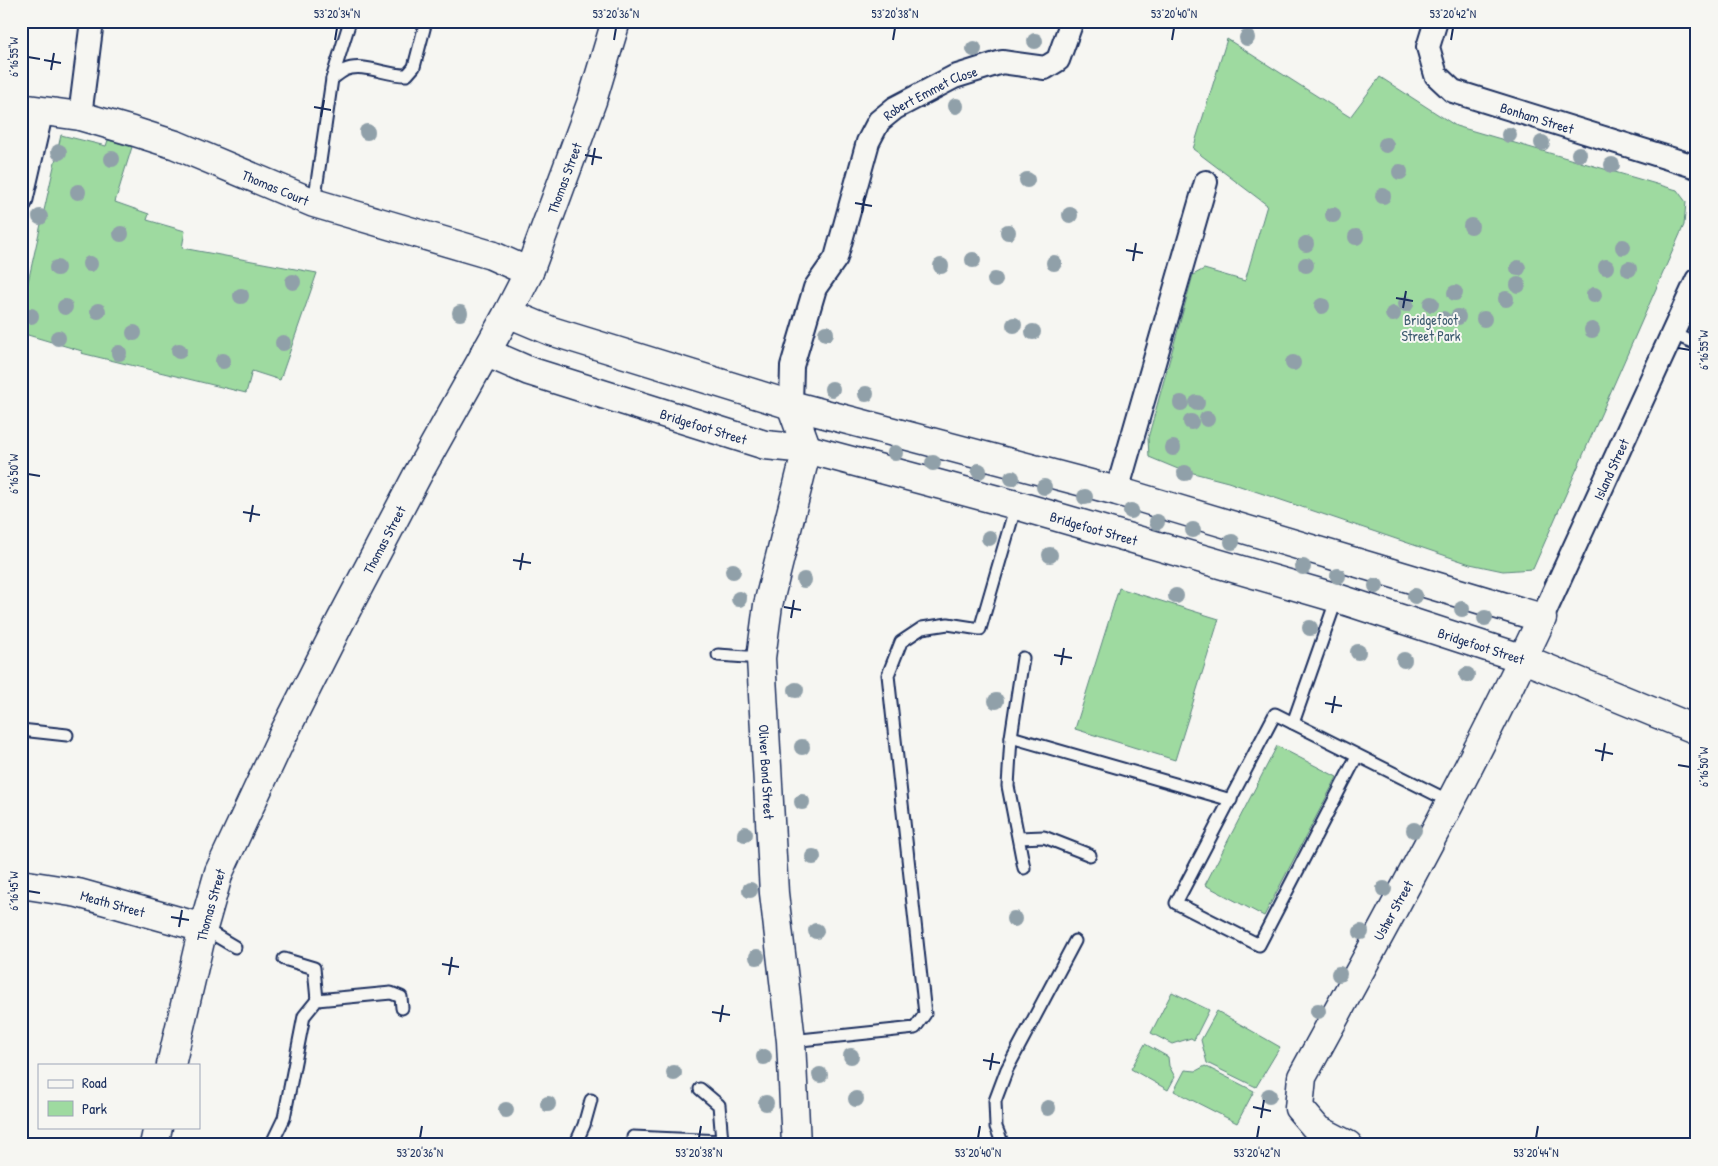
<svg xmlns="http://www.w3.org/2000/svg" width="1718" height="1166" viewBox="0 0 1718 1166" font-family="'Patrick Hand',sans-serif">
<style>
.green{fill:#9edaa0;stroke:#5c847f}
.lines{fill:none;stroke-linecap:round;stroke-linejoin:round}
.lane-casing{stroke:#1b2f5e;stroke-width:15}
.street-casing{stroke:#1b2f5e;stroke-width:26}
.secondary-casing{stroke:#1b2f5e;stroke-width:31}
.lane{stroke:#f6f6f2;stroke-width:11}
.street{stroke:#f6f6f2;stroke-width:22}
.secondary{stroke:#f6f6f2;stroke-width:28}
.tree{fill:#90a0a9}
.ticks{fill:none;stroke:#1b2f5e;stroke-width:2}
.labels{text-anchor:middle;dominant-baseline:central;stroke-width:4;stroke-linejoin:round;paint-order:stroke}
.street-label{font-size:14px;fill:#1b2f5e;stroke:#f6f6f2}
.park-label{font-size:14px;fill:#3c5a6e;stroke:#f6f6f2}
.neatline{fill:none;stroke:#1b2f5e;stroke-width:2}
.ticks-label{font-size:12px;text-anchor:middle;fill:#1b2f5e}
</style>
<rect width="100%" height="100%" fill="#f6f6f2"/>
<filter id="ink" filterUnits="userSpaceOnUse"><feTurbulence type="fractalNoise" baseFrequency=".02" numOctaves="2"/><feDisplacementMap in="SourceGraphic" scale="10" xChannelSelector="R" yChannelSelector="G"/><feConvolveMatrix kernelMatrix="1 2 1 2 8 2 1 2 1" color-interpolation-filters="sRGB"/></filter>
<g filter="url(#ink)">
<g class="green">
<path d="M1227,39L1350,117L1380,77L1456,126L1677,190L1686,202L1684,225L1533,569L1503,571L1470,564L1228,482L1178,469L1149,457L1148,438L1193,275L1204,269L1245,281L1267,205L1193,149Z"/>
<path d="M61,135L106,146L108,140L132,147L115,202L149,214L147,220L185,231L182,248L317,273L280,380L252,371L246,393L81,353L82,351L21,333V313Z"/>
<path d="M1119,588L1219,619L1175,760L1075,729Z"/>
<path d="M1277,746L1337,777L1264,916L1205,885Z"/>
<path d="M1172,992L1209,1010L1194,1040L1191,1038L1172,1044L1151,1033Z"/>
<path d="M1217,1011L1280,1047L1256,1087L1207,1063L1201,1040Z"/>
<path d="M1145,1044L1168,1057L1169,1066L1175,1077L1168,1090L1131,1069Z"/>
<path d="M1205,1066L1254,1091L1237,1123L1174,1091L1185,1070L1196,1071Z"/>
</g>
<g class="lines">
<defs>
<g id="lane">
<path d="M332,79C336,76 341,72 345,70C363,62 387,76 407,75L414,67L426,21"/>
<path d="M314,203L332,79L350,21"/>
<path d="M1673,334L1697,344"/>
<path d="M718,655L761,658"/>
<path d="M1023,658L1011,737L1008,786L1024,868"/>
<path d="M1293,723L1337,598"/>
<path d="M21,730L67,735"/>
<path d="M1011,737L1231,800"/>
<path d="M1357,756L1259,945L1176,903L1275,714L1451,802"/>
<path d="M1019,838L1044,837L1090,855"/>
<path d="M203,928L235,947"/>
<path d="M284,959L314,968L317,1000"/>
<path d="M791,1041L915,1028L925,1014L888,675L901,642L922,628L948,624L980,629L1016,505"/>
<path d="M700,1089L719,1105L722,1141"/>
<path d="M633,1137L722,1141L723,1145"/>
<path d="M271,1145L284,1118L304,1016L317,1000L391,993L401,997L402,1008"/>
<path d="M575,1145L584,1125L591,1100"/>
<path d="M1003,1145L996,1127L995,1101L1007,1069L1075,941"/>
</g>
<g id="street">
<path id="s1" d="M1436,21L1428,47L1436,75L1453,91L1697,167"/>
<path d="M80,116L92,21"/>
<path d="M21,201L42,110"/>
<path id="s2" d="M791,405L792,366L815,288L836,258L868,142L879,121L895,108L954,77L1002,62L1045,68L1058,60L1072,21"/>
<path d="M1117,491L1206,182"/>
<path id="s3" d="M1542,618L1697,280"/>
</g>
<g id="secondary">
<path id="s4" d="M21,108L80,116L132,131L176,145L314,203L491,255L529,272"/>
<path d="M508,313L551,331L791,405L1117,491L1542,618C1469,774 1385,925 1302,1077L1299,1108L1317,1129L1348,1145"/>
<path id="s5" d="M485,352L529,371L765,445L807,449L1016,505L1337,598L1524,659L1697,730"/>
<path id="s6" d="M791,405L807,449L768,605L761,658L774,893L791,1041L796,1145"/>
<path id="s7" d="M21,884L78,893L203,928"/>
<path id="s8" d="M171,1065L203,928L219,872L283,735L339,624L419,472L508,313L529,272L592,101L616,21"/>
<path d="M154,1145L158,1127"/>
</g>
</defs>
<use href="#lane" class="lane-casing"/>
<use href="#street" class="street-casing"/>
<use href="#secondary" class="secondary-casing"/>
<use href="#lane" class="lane"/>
<use href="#street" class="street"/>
<use href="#secondary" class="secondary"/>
</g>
<g class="tree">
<circle cx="1247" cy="38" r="8"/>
<circle cx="1035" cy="41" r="8"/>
<circle cx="974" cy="49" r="8"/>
<circle cx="956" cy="106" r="8"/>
<circle cx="367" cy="132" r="8"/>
<circle cx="1509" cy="135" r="8"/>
<circle cx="1542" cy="143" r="8"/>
<circle cx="1386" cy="145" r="8"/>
<circle cx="59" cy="152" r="8"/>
<circle cx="1579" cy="154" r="8"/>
<circle cx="112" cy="159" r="8"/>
<circle cx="1612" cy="165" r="8"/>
<circle cx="1400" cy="172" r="8"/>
<circle cx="1027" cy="180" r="8"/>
<circle cx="78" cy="192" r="8"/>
<circle cx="1383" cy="196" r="8"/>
<circle cx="1070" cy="215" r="8"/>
<circle cx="1333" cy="215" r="8"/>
<circle cx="40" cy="217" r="8"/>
<circle cx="1471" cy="226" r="8"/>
<circle cx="1008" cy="232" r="8"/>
<circle cx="121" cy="234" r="8"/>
<circle cx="1356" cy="237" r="8"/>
<circle cx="1306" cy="244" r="8"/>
<circle cx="1623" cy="247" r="8"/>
<circle cx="973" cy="260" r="8"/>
<circle cx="1054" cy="263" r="8"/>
<circle cx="90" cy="264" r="8"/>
<circle cx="1306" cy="265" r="8"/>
<circle cx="941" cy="266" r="8"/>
<circle cx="1606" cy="267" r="8"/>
<circle cx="57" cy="268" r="8"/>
<circle cx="1518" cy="268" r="8"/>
<circle cx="1629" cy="269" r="8"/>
<circle cx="995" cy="280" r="8"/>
<circle cx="293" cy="282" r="8"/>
<circle cx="1518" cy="285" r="8"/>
<circle cx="1455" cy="293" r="8"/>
<circle cx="1594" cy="295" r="8"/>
<circle cx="241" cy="296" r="8"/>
<circle cx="1506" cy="299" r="8"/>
<circle cx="1406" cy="304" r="8"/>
<circle cx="1431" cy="304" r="8"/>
<circle cx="1322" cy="306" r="8"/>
<circle cx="65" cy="307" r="8"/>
<circle cx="98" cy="311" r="8"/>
<circle cx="460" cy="313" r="8"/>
<circle cx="1393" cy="314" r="8"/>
<circle cx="31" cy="316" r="8"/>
<circle cx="1458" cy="317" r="8"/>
<circle cx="1443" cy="319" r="8"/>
<circle cx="1484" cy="319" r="8"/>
<circle cx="1014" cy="325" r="8"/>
<circle cx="1592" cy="330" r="8"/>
<circle cx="1033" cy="332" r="8"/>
<circle cx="134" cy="333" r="8"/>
<circle cx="826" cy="333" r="8"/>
<circle cx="58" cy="338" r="8"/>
<circle cx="283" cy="343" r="8"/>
<circle cx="179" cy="351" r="8"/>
<circle cx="119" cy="353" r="8"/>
<circle cx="223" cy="361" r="8"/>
<circle cx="1293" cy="363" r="8"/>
<circle cx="832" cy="389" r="8"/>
<circle cx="866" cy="394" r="8"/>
<circle cx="1181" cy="403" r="8"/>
<circle cx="1197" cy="403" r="8"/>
<circle cx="1207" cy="419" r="8"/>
<circle cx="1191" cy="422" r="8"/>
<circle cx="1173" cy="448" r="8"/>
<circle cx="895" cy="453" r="8"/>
<circle cx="933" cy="463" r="8"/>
<circle cx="979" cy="471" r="8"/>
<circle cx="1185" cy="473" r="8"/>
<circle cx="1012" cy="478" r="8"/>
<circle cx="1044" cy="487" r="8"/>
<circle cx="1085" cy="497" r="8"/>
<circle cx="1131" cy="511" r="8"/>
<circle cx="1157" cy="522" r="8"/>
<circle cx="1193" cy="530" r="8"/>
<circle cx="989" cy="538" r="8"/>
<circle cx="1232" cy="542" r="8"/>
<circle cx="1050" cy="555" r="8"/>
<circle cx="1303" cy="567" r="8"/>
<circle cx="733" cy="571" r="8"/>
<circle cx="1338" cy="576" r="8"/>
<circle cx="804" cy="580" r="8"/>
<circle cx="1376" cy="586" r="8"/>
<circle cx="1176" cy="596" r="8"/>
<circle cx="1415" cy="596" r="8"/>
<circle cx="739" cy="599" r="8"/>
<circle cx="1462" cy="609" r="8"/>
<circle cx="1485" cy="618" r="8"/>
<circle cx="1310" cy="628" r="8"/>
<circle cx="1358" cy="652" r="8"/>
<circle cx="1404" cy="660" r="8"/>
<circle cx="1467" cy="675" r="8"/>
<circle cx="796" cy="690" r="8"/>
<circle cx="996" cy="701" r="8"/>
<circle cx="802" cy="747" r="8"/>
<circle cx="802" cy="802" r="8"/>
<circle cx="1414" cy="830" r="8"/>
<circle cx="745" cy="834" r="8"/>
<circle cx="813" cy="857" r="8"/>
<circle cx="1384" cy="889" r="8"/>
<circle cx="750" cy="890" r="8"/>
<circle cx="1014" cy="919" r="8"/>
<circle cx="816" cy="931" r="8"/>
<circle cx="1361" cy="932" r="8"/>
<circle cx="757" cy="957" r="8"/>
<circle cx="1339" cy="974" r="8"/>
<circle cx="1318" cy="1011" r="8"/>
<circle cx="851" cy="1056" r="8"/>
<circle cx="764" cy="1057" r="8"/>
<circle cx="674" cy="1073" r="8"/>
<circle cx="820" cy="1075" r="8"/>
<circle cx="1269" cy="1096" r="8"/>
<circle cx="856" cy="1099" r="8"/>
<circle cx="766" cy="1103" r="8"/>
<circle cx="548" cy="1104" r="8"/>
<circle cx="1048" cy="1108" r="8"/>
<circle cx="506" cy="1110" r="8"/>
</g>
</g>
<path class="ticks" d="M335,40L337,28M614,40L616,28M893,40L895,28M1172,40L1174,28M1451,40L1453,28M28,57L40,59M44,60L61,63M51,70L54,53M314,107L331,110M321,117L324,100M585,155L602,158M592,165L595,148M855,203L872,206M862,213L865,196M1126,250L1143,253M1133,261L1136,243M1396,298L1413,301M1403,308L1406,291M1678,348L1690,350M28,474L40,476M243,512L260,515M250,522L253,505M513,560L531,563M520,570L523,553M784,607L801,610M791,618L794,600M1054,655L1072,658M1061,665L1064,648M1325,703L1342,706M1332,713L1335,696M1595,750L1613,754M1602,761L1605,743M1678,765L1690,767M28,891L40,893M171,917L189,920M179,927L182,910M442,964L459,967M449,975L452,957M712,1012L730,1015M720,1022L723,1005M983,1060L1000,1063M990,1070L993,1053M1253,1107L1271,1111M1261,1118L1264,1100M420,1138L422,1126M699,1138L701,1126M978,1138L980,1126M1257,1138L1259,1126M1536,1138L1538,1126"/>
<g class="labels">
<g class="street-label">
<text stroke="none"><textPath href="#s2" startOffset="360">Robert Emmet Close</textPath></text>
<text stroke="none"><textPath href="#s1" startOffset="168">Bonham Street</textPath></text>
<text stroke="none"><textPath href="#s8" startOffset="975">Thomas Street</textPath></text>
<text stroke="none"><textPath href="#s4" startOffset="268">Thomas Court</textPath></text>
<text stroke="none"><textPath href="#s5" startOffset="231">Bridgefoot Street</textPath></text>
<text stroke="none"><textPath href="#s3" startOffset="164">Island Street</textPath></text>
<text stroke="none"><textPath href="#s5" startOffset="635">Bridgefoot Street</textPath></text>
<text stroke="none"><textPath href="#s8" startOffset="570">Thomas Street</textPath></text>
<text stroke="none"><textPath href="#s5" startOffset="1040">Bridgefoot Street</textPath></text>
<text stroke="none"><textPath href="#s6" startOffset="375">Oliver Bond Street</textPath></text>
<text stroke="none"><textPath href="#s7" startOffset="94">Meath Street</textPath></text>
<text stroke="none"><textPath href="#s8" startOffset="165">Thomas Street</textPath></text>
<text transform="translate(1393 910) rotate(-61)">Usher Street</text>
</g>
<g class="park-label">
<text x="1431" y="319">Bridgefoot<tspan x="1431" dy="16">Street Park</tspan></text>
</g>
</g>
<rect width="1718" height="1166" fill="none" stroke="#f6f6f2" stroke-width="55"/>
<rect x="38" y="1064" width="162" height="65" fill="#f6f6f2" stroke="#9ea6b7"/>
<rect x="48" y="1080" width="25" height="8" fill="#f6f6f2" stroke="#9ea6b7"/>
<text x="82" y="1088" font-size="15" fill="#1b2f5e">Road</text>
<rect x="48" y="1101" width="25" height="15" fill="#9edaa0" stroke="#9ea6b7"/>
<text x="82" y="1114" font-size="15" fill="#1b2f5e">Park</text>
<rect x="28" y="28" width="1662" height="1110" class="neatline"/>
<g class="ticks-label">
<text x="337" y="18">53°20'34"N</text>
<text x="616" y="18">53°20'36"N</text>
<text x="895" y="18">53°20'38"N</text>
<text x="1174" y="18">53°20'40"N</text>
<text x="1453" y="18">53°20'42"N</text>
<text transform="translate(14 57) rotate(-90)" y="4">6°16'55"W</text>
<text transform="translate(1704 350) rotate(-90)" y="4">6°16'55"W</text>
<text transform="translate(14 474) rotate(-90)" y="4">6°16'50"W</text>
<text transform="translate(1704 767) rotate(-90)" y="4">6°16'50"W</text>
<text transform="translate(14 891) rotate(-90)" y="4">6°16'45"W</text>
<text x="420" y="1157">53°20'36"N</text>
<text x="699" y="1157">53°20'38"N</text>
<text x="978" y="1157">53°20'40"N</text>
<text x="1257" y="1157">53°20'42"N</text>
<text x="1536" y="1157">53°20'44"N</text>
</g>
</svg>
